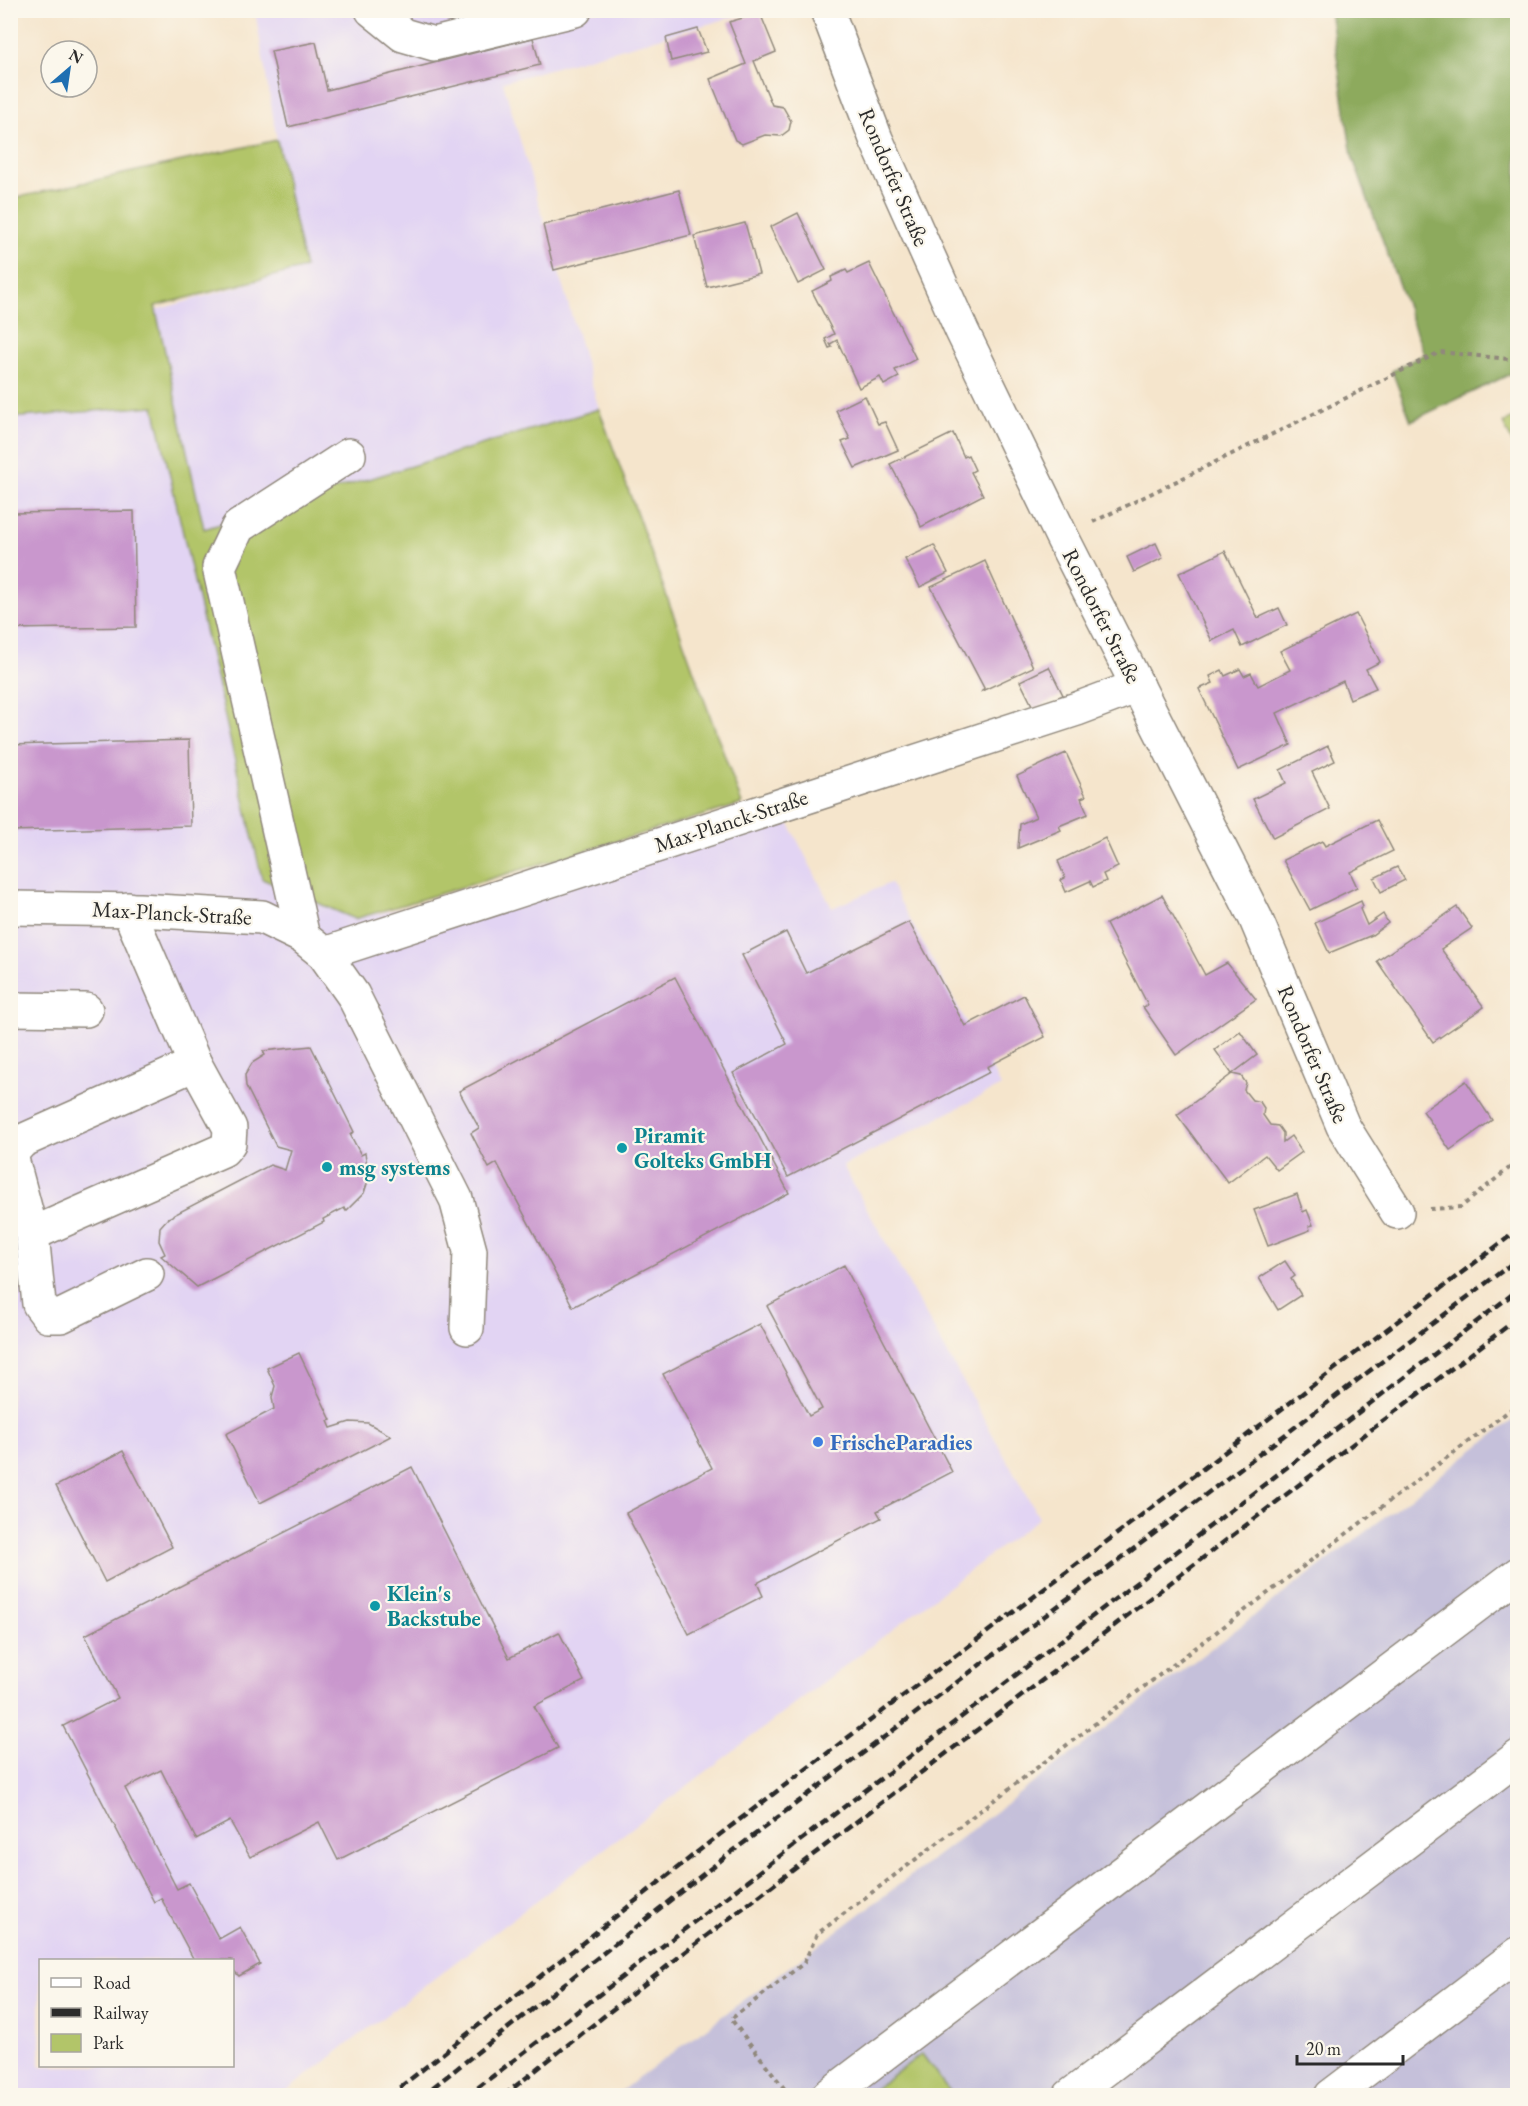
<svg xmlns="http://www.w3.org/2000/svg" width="1528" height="2106" viewBox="0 0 1528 2106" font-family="'EB Garamond',serif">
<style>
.built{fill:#e2d4f3;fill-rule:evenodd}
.industrial{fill:#c5c0da}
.green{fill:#b2c569;stroke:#6e784a;stroke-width:1.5}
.forest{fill:#8daa5d;stroke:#5c6a44;stroke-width:1.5}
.building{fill:#c997cd}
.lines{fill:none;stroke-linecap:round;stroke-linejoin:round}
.minor-casing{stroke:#90887c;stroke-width:36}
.path{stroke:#90887c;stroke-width:4;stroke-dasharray:4.5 4.5;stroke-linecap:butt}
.minor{stroke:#fff;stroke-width:33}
.rail{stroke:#2b2b2b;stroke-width:4.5;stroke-dasharray:9 4.5;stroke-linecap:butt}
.culture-dot{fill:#0f9aa8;stroke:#fbf7ec;stroke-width:2}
.shop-dot{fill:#3f7fe0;stroke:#fbf7ec;stroke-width:2}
.labels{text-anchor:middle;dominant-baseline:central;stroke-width:4.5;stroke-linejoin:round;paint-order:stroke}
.street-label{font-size:22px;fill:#2b2b2b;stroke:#fbf7ec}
.culture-label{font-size:22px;font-weight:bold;fill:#0d838f;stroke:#fbf7ec;text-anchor:start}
.shop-label{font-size:22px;font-weight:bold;fill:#366cbe;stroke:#fbf7ec;text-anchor:start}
</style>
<rect width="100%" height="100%" fill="#fbf7ec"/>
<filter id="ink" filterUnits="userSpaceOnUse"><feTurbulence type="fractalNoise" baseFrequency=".0167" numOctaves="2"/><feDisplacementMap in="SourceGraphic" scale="12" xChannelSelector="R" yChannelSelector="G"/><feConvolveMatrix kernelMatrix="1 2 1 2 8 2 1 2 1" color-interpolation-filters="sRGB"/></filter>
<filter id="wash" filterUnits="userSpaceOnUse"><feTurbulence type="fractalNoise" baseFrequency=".008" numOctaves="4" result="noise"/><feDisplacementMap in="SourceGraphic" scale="24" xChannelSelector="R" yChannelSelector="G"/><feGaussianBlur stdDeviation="1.35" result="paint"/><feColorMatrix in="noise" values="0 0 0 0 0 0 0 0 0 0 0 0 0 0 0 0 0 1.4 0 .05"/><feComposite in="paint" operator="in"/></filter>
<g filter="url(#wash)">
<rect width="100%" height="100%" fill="#f5e5cc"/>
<g class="built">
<path d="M255,11H754L503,82L599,409L204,530L156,310L305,268L277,140Z"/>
<path d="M154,405L262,879L355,919L751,829L786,818L832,908L890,883L1001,1086L843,1166L1039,1518L281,2095L11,2096V418ZM40,1960H232V2066H40Z"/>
</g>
<path class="industrial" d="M1517,1417V2095L614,2096L835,1933Z"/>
<g class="green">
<path d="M277,140L305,268L155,306L204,529L599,409L742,804L355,919L262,879L154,406L11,418L10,199Z"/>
<path d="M1517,416V452L1503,423Z"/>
<path d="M922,2054L952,2095H866Z"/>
</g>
<path class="forest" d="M1330,11H1517V371L1411,421L1392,371L1424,354L1352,156Z"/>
<g id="blocks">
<g class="building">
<path d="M760,13L776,52L754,61L772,105L783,107L791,121L789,130L781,136L765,135L742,144L735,140L710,79L746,64L729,22Z"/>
<path d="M698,29L707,52L671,61L666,38Z"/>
<path d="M533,38L540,65L288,127L271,51L316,42L327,90Z"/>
<path d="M679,190L691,235L554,270L543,225Z"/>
<path d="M798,213L826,270L798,284L770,227Z"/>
<path d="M745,223L759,274L707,287L694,236Z"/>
<path d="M869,263L916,359L895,370L899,377L884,385L880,377L859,388L837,340L830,344L832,347L829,348L825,339L834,334L812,291L832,281L831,277L846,270L848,273Z"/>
<path d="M865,396L878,424L885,422L898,450L855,468L842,442L850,439L836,410Z"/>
<path d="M953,433L964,457L968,455L975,470L971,472L983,495L921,527L915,510L890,464Z"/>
<path d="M134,511L136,627L10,629V513Z"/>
<path d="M1156,543L1163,558L1134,572L1127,557Z"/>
<path d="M934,545L948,573L920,587L905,559Z"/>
<path d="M1225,551L1258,618L1279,608L1287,625L1242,647L1234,630L1212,641L1179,573Z"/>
<path d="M985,561L1033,667L982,691L984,688L931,587Z"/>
<path d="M1356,614L1380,662L1366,669L1376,688L1350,699L1343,681L1277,713L1291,745L1238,770L1199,689L1213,683L1210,676L1222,670L1225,676L1240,669L1244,676L1251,673L1258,686L1290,670L1280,651Z"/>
<path d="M1049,667L1063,695L1034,709L1020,681Z"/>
<path d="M189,740L191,826L10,831V745Z"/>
<path d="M1328,746L1335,761L1312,772L1330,809L1273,838L1253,799L1286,783L1280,770Z"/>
<path d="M1066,753L1086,796L1081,798L1088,814L1059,826L1061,830L1018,848L1020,824L1036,817L1017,776Z"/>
<path d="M1377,820L1393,851L1350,872L1357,887L1310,910L1283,860L1322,841L1325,846Z"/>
<path d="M1105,838L1118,867L1103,874L1106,881L1093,887L1090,881L1066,892L1061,880L1065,878L1058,861Z"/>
<path d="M1397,867L1405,880L1381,892L1374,878Z"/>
<path d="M1162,895L1205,975L1227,963L1256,999L1176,1055L1143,1007L1148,1005L1106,924Z"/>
<path d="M1361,901L1363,906L1360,909L1367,925L1383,914L1388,923L1372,935L1329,953L1315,923Z"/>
<path d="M1457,907L1472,928L1441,949L1484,1007L1433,1042L1377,961Z"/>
<path d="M909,922L965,1026L1024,995L1045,1037L987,1067L990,1072L788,1177L733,1073L787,1044L742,955L786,932L806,973Z"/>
<path d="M675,977L789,1193L573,1307L497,1163L489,1168L471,1133L479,1128L459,1091Z"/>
<path d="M1240,1031L1257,1055L1232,1074L1215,1050Z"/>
<path d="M311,1046L354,1132L350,1134L361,1155L365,1153L369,1178L364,1193L346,1211L344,1208L323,1219L324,1222L197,1287L161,1256L165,1254L159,1241L160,1227L168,1218L270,1165L285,1170L291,1150L276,1146L246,1086L245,1075L252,1063L265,1055L263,1051Z"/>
<path d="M1232,1074L1241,1076L1246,1083L1244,1090L1252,1100L1260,1102L1264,1108L1263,1115L1270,1125L1278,1126L1283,1133V1142L1291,1136L1302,1152L1277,1170L1265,1155L1228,1183L1177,1115Z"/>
<path d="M1466,1081L1492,1120L1450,1150L1423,1111Z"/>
<path d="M1297,1194L1303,1212L1307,1210L1313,1225L1309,1226L1310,1230L1268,1246L1254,1210Z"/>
<path d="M1285,1261L1295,1276L1291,1279L1301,1295L1278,1310L1259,1278Z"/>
<path d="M844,1265L952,1472L877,1511L881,1518L757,1583L763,1596L689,1634L626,1513L712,1468L663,1374L760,1324L809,1416L822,1409L767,1306Z"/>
<path d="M299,1353L331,1420L328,1421L331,1428L350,1422L368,1423L391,1436L260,1503L226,1434L274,1409L272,1397L275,1386L267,1368Z"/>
<path d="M123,1451L172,1547L105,1582L56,1486Z"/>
<path d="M412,1467L509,1658L559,1632L584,1681L534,1706L558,1748L338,1860L319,1822L250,1857L230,1821L196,1839L161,1770L125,1788L177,1889L189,1883L219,1939L240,1927L260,1964L239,1976L232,1969V1960H194L161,1898L154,1902L63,1726L118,1698L85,1635Z"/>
</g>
</g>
</g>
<g filter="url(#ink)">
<use href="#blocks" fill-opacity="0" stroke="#90887c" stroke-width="1.5"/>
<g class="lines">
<defs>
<g id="minor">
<path d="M372,10L403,35L434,44L575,10"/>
<path d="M827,10L876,139L962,331L1062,537L1255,917L1343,1126L1397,1212"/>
<path d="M10,908L139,910L262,917L303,937L324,954L353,995L456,1199L470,1251L467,1328"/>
<path d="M128,909L195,1064L22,1141L14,1150L12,1159L32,1234L39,1304L48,1316H61L147,1274"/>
<path d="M303,937L219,567L238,527L349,455"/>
<path d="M324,954L1077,709L1138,686"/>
<path d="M10,1009L86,1010"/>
<path d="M32,1234L223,1150L229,1143L230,1128L195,1064"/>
<path d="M828,2096L1518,1574"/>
<path d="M1070,2096L1518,1757"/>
<path d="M1331,2096L1518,1954"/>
</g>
</defs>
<use href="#minor" class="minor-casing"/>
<g class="path">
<path d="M1093,522L1440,352L1508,359L1518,355"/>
<path d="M1430,1209L1461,1207L1518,1161"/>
<path d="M790,2096L731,2019L804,1963L817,1934L1518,1404"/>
</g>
<use href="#minor" class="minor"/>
<g class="rail">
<path d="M389,2096L710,1842L1518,1230"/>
<path d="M422,2096L725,1857L1518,1259"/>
<path d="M467,2096L1518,1290"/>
<path d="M503,2096L684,1953L1518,1318"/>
</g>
</g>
</g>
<g class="culture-dot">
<circle cx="622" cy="1148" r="6"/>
<circle cx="327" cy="1167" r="6"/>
<circle cx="375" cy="1606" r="6"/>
</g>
<circle class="shop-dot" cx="818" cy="1442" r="6"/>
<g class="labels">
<g class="street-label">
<text transform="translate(894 177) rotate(67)">Rondorfer Straße</text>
<text transform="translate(1102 616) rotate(63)">Rondorfer Straße</text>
<text transform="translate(731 821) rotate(-18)">Max-Planck-Straße</text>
<text transform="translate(172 913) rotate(3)">Max-Planck-Straße</text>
<text transform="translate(1313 1054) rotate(67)">Rondorfer Straße</text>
</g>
<g class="culture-label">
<text x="634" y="1135">Piramit<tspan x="634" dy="25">Golteks GmbH</tspan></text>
<text x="339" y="1167">msg systems</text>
<text x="387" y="1593">Klein's<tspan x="387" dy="25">Backstube</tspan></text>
</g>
<g class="shop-label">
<text x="830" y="1442">FrischeParadies</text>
</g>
</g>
<rect width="1528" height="2106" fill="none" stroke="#fbf7ec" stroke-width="36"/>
<rect x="39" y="1959" width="195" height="108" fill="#fbf7ec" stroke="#a8a59f" stroke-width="1.5"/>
<rect x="51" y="1978" width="30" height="9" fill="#ffffff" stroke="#a8a59f" stroke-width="1.5"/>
<text x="93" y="1989" font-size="18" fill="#2b2b2b">Road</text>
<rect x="51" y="2008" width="30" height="9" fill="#2b2b2b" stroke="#a8a59f" stroke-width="1.5"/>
<text x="93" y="2019" font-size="18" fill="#2b2b2b">Railway</text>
<rect x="51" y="2034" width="30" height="18" fill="#b2c569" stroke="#a8a59f" stroke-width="1.5"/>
<text x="93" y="2049" font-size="18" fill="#2b2b2b">Park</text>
<g transform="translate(69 69) rotate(29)"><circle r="28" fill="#fbf7ec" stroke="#a8a59f" stroke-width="1.5"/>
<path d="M0-4.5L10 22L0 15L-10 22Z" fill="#1f6fb2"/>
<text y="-9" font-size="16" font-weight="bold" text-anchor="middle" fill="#2b2b2b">N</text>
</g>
<path d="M1297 2055v9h106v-9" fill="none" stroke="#2b2b2b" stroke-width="3"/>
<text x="1306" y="2055" font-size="18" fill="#2b2b2b" stroke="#fbf7ec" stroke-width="4.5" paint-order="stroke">20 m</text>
</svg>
